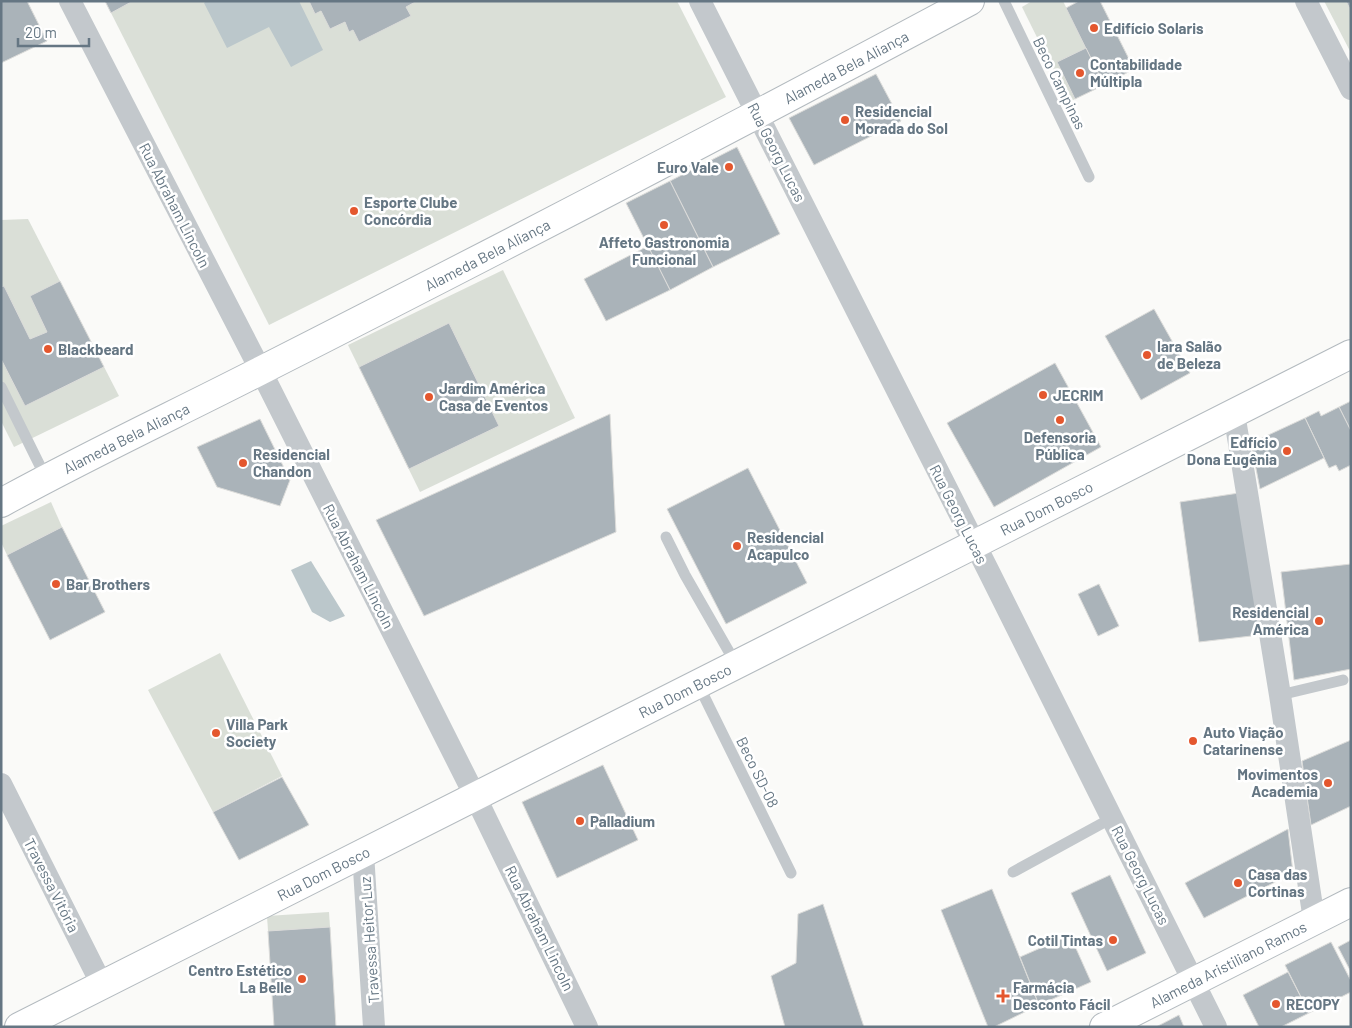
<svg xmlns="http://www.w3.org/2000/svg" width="1352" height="1028" viewBox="0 0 1352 1028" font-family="Barlow,sans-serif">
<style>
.green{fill:#dadfd7}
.water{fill:#bbc7cb}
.building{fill:#aab3b9;stroke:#dcdcda}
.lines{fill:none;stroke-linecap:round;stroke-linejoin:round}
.secondary-casing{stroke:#b3babf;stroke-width:30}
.lane{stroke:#c3c8cc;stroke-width:11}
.street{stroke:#c3c8cc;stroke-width:22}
.secondary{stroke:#fff;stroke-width:28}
.poi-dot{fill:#e4572e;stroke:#fff;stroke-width:2}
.labels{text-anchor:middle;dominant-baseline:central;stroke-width:5;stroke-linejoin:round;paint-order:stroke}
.poi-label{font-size:15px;font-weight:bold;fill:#657683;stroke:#fff;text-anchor:start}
.street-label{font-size:15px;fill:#657683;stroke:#fff}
</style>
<rect width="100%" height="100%" fill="#fafaf8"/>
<g class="green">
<path d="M105,1H677L726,97L269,325Z"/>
<path d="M1032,1H1063L1104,85L1069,102L1022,7Z"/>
<path d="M1324,1H1351V53Z"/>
<path d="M28,219L119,396L14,447L1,421V220Z"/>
<path d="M503,270L575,418L420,492L348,345Z"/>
<path d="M51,502L62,527L7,555L1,542V526Z"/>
<path d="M220,653L282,776L213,812L148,690Z"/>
<path d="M329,912L330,927L268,931L267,916Z"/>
</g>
<g class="water">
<path d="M206,1H299L323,50L291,67L269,27L227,48L204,3Z"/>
<path d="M311,561L345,616L330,622L312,612L291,570Z"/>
</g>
<g class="building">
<path d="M1,1H27L47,41L1,63Z"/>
<path d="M105,1H133L111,13Z"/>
<path d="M309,1H417L406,7L411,16L359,42L353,30L349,32L345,22L330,29L321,11L315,14Z"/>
<path d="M1079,1H1100L1134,69L1104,85L1066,8Z"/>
<path d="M1346,1H1351V11Z"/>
<path d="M1086,48L1104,85L1075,99L1057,62Z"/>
<path d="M876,74L901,121L814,165L789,118Z"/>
<path d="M737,147L780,234L713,267L670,181Z"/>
<path d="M670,181L713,267L670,290L626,203Z"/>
<path d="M648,246L670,290L606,321L584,279Z"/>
<path d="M60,281L104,367L25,406L1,359V287L4,286L30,339L47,332L30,296Z"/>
<path d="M1154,309L1190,373L1141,400L1105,336Z"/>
<path d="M449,323L499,426L409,469L359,367Z"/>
<path d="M1055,363L1101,447L994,507L947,423Z"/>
<path d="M1351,401V431L1339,407Z"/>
<path d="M1339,407L1351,431V465L1339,471L1336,465L1329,468L1305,418L1319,411L1321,416Z"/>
<path d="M610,414L616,532L424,616L376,520Z"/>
<path d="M1305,418L1324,458L1260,489L1251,443Z"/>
<path d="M260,419L290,480L280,506L217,487L197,447Z"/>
<path d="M748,468L807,583L726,624L667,509Z"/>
<path d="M1239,493L1260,635L1199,642L1180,502Z"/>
<path d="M62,527L105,612L50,640L7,555Z"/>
<path d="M1351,564V669L1294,680L1281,572Z"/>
<path d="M1099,584L1119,626L1098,636L1078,594Z"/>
<path d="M1351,740V806L1311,825L1302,761Z"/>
<path d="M603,765L638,840L557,878L522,802Z"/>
<path d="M282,777L309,825L239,860L213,812Z"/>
<path d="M1288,829L1293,873L1204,918L1185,883Z"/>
<path d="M1110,875L1146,953L1107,971L1071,893Z"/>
<path d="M992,889L1039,1005L994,1027H988L941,910Z"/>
<path d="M823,904L864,1027H785L771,976L796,963L798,914Z"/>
<path d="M330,927L336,1027H274L268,931Z"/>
<path d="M1070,935L1091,982L1039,1005L1020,957Z"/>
<path d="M1351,940V972L1338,947Z"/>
<path d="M1331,942L1351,981V992L1309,1013L1285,965Z"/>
<path d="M1288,972L1309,1013L1281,1027H1259L1243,995Z"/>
<path d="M1179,1015L1184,1027H1156Z"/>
</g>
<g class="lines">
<defs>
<g id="secondary">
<path id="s1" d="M1,503C86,456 174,415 260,371C498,250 735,127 970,1"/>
<path id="s2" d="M19,1027L1351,354"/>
<path id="s3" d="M1104,1027L1351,902"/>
</g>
</defs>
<use href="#secondary" class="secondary-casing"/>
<g class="lane">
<path d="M1004,1L1089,177"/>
<path d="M1,387L46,478"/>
<path d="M666,537L685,575L736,664"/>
<path d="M698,684L791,873"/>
<path d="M1280,695L1343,680"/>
<path d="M1013,872L1112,818"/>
</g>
<g class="street">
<path d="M70,1L261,371L475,796L587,1027"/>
<path d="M700,1L989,572L1216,1027"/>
<path d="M1306,1L1351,89"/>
<path d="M1234,413L1280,695L1314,920"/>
<path d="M1,784L102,985"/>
<path d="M363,853L374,1027"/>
</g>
<use href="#secondary" class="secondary"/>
</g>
<g class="poi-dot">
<circle cx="1094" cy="28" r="5"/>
<circle cx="1080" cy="73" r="5"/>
<circle cx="845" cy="120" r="5"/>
<circle cx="729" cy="167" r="5"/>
<circle cx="354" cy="211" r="5"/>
<circle cx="664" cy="225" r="5"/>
<circle cx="48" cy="349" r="5"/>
<circle cx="1147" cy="355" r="5"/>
<circle cx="1043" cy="395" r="5"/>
<circle cx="429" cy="397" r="5"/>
<circle cx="1060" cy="420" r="5"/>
<circle cx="1287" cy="451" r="5"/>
<circle cx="243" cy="463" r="5"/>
<circle cx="737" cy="546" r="5"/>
<circle cx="56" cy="584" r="5"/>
<circle cx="1319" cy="621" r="5"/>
<circle cx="216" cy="733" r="5"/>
<circle cx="1193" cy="741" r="5"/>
<circle cx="1328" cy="783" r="5"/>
<circle cx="580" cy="821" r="5"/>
<circle cx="1238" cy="883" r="5"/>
<circle cx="1113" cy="940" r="5"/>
<circle cx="302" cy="979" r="5"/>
<path d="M1000.5 988.5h5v5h5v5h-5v5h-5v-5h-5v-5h5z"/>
<circle cx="1276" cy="1004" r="5"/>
</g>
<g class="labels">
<g class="poi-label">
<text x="1104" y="28">Edifício Solaris</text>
<text x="1090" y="64">Contabilidade<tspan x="1090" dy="17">Múltipla</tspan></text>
<text x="855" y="111">Residencial<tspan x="855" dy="17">Morada do Sol</tspan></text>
<text x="719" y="167" text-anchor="end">Euro Vale</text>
<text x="364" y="202">Esporte Clube<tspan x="364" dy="17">Concórdia</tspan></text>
<text x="664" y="242" text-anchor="middle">Affeto Gastronomia<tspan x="664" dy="17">Funcional</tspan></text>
<text x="1157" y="346">Iara Salão<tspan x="1157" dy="17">de Beleza</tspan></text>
<text x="58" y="349">Blackbeard</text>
<text x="439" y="388">Jardim América<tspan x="439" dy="17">Casa de Eventos</tspan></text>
<text x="1053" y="395">JECRIM</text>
<text x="1060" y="437" text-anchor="middle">Defensoria<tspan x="1060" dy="17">Pública</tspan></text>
<text x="1277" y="442" text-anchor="end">Edfício<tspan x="1277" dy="17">Dona Eugênia</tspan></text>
<text x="253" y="454">Residencial<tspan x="253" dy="17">Chandon</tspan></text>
<text x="747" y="537">Residencial<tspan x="747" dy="17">Acapulco</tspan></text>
<text x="66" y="584">Bar Brothers</text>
<text x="1309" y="612" text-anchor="end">Residencial<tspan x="1309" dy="17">América</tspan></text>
<text x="226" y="724">Villa Park<tspan x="226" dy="17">Society</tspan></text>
<text x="1203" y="732">Auto Viação<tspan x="1203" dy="17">Catarinense</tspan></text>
<text x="1318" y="774" text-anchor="end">Movimentos<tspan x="1318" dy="17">Academia</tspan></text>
<text x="590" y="821">Palladium</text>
<text x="1248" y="874">Casa das<tspan x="1248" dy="17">Cortinas</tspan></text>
<text x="1103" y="940" text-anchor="end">Cotil Tintas</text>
<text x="292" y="970" text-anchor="end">Centro Estético<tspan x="292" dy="17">La Belle</tspan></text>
<text x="1013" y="987">Farmácia<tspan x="1013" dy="17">Desconto Fácil</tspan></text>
<text x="1286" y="1004">RECOPY</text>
</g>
<g class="street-label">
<text stroke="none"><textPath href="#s1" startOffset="951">Alameda Bela Aliança</textPath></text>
<text transform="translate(1060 83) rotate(64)">Beco Campinas</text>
<text transform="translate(777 152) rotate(63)">Rua Georg Lucas</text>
<text transform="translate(175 205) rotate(63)">Rua Abraham Lincoln</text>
<text stroke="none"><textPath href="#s1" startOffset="546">Alameda Bela Aliança</textPath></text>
<text stroke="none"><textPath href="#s1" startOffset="141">Alameda Bela Aliança</textPath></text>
<text stroke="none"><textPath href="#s2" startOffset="1151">Rua Dom Bosco</textPath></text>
<text transform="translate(959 514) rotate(63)">Rua Georg Lucas</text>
<text transform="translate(359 566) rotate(63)">Rua Abraham Lincoln</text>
<text stroke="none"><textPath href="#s2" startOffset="746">Rua Dom Bosco</textPath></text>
<text transform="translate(758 772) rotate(64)">Beco SD-08</text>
<text stroke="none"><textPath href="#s2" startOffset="341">Rua Dom Bosco</textPath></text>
<text transform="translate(1141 875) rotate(63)">Rua Georg Lucas</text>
<text transform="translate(52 885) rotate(63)">Travessa Vitória</text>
<text transform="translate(540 928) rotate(64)">Rua Abraham Lincoln</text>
<text transform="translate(369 940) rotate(-94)">Travessa Heitor Luz</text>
<text stroke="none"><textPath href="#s3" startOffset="139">Alameda Aristiliano Ramos</textPath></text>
</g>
</g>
<rect width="1352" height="1028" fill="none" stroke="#657683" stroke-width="5"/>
<path d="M18 38v8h71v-8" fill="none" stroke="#657683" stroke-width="2.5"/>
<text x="25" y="38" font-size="15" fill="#657683" stroke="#ffffff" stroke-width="4" paint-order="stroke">20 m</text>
</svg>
